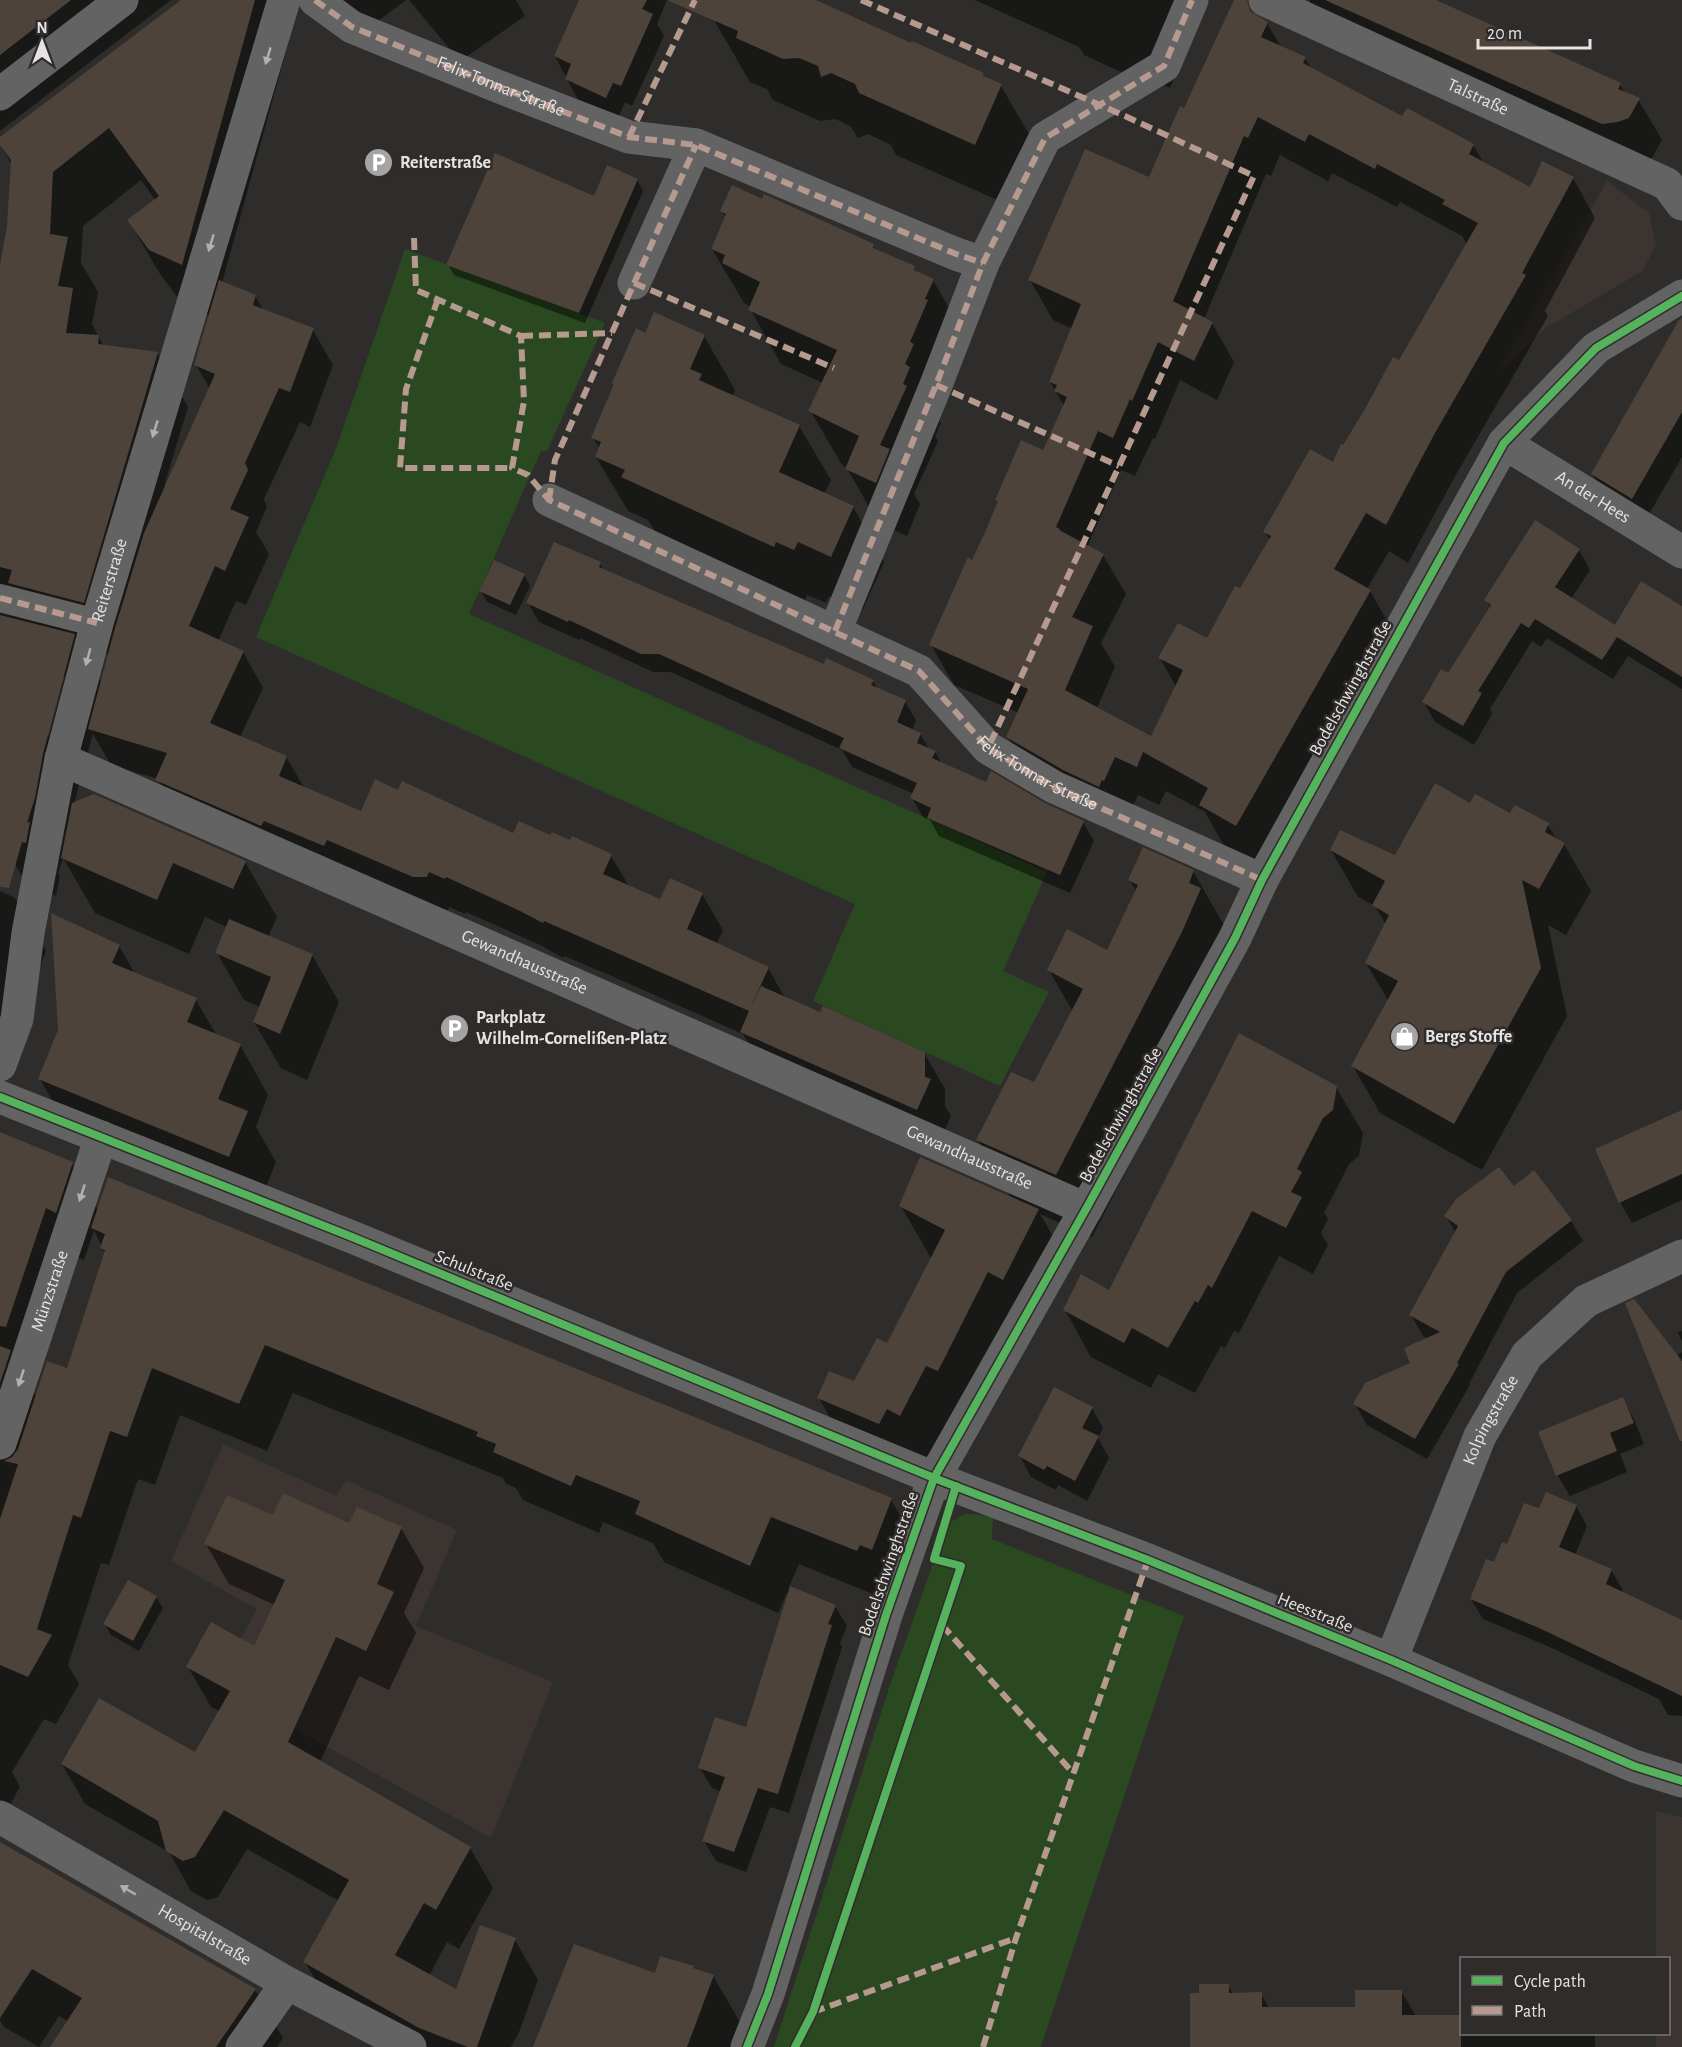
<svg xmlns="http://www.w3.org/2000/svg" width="1682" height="2047" viewBox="0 0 1682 2047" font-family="'Alegreya Sans',sans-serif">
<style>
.built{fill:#3b3430}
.green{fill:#2b4921}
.shadow{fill:#0007;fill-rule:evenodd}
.building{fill:#4e433a;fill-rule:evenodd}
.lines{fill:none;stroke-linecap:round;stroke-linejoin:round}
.pedestrian{stroke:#646363;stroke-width:28}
.minor{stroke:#646363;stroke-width:33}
.quiet{stroke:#b69a8f;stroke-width:6;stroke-dasharray:12 6;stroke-linecap:butt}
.cycleway-casing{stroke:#2f2c2b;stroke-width:11}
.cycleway{stroke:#56b35d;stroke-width:8}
.oneway{fill:#b2b0b0}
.labels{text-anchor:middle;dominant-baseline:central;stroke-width:5;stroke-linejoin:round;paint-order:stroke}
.street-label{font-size:18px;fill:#e6e4e3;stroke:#2f2c2b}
.poi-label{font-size:18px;font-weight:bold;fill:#e6e4e3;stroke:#2f2c2b;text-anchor:start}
</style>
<rect width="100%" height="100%" fill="#2e2d2c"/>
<g class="built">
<path d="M1607,181L1649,213L1656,244L1643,271L1547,327L1495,377Z"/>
<path d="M223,1444L336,1496L346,1480L457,1530L416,1626L553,1682L491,1838L308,1736L277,1717L219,1678L257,1609L171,1561Z"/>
<path d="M1656,1811L1682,1817V2047H1656V2034H1668V1958H1656Z"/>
</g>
<g class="green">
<path d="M405,249L605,323L547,451H541L469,614L1047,872L1003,971L1049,992L1000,1086L813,1001L855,904L256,637L337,446Z"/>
<path d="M965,1514L993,1515L992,1539L1184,1616L1041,2047H774L890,1685L947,1524Z"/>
</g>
<g class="shadow">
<path d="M0,0H171L0,131Z"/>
<path d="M185,0H275L292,30L222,283L255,296L264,311L313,330L333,365L310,427L300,422L264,499L267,507L256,532L269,554L246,605L236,601L218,641L243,652L263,688L240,737L286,757L305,789L361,813L399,792L514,835L551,837L571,842L573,838L611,856L630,888L661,901L702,894L723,930L716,945L768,968L785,998L924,1053L945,1089V1106L951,1116L938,1145L762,1067L743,1034L607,974L564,956L563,958L540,945L466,912L465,914L449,907L447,913L178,816L158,779L111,765L93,734L74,804L245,862L277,917L268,937L312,955L339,1002L307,1080L281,1068L254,1022L260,1007L244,1000L217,953L227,927L205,917L189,954L95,913L63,858L58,874L60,876L56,896L26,883L0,838V267L6,277L12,165L0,144V138ZM141,180L156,201L129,221L160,274L182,303L210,316L196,365L210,389L166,486H164L188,407L157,353L104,347L92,324L98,292L81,263L83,226ZM80,647L110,654L102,684ZM62,676H65L49,736L46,735Z"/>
<path d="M341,0H406L365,31Z"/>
<path d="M409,0H516L525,16L460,61Z"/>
<path d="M580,0H667L657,24L664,36L632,106L625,102L618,118L578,100L555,56Z"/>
<path d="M723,0H813L912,45L983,74L985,78L1001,86L1037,148L1011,206L896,155L891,145L868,134L858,138L851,127L836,119L820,121L773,100L767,89L750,82L714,20Z"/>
<path d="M975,0H1175L1194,33L1170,88L1133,71L1130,76L1110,67L1084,55L1079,47Z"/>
<path d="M1309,0H1433L1620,84L1625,94L1638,99L1662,140L1652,158L1642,162L1326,30Z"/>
<path d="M1267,23L1281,47L1305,58L1311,69L1403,118L1473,145L1484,163L1530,189L1573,178L1595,218L1545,311L1548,316L1457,473L1408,563L1389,551L1367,589L1370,591L1393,631L1258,864L1223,844L1205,812L1166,791L1159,805L1138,795L1127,819L1031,776L1008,737L1019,713L954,685L931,645L973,562L999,503L997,500L1044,452L1064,406L1050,382L1073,329L1053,320L1030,280L1150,178L1185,110ZM1280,155L1328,181L1332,173L1397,207L1400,202L1462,236L1467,245L1399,363L1334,464L1265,532L1270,540L1241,590L1208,640L1160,658L1176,687L1151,738L1097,708L1115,667L1101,643L1126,594L1103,555L1087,547L1121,470L1135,476L1153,438L1155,439L1180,380L1217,400L1234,362L1212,323L1204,319L1266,174L1271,176Z"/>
<path d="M637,180L643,191L585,323L454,275L448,264Z"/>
<path d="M722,211L873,246L876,251L914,268L917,273L933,280L964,335L937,416L941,423L935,436L938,441L914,494L920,504L907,536L878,523L847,468L842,465L810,410L823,383L781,364L748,305L744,303L712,249L726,218Z"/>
<path d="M646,335L704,336L735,390L733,396L799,426L831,480L824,494L853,507L884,562L862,611L829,596L826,603L807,595L805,600L655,531L648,520L628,511L596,457L600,449L593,438Z"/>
<path d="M1682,345V457L1645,521L1606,497L1592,474Z"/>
<path d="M1579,550L1590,570L1571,599L1615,627L1673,600L1682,606V689L1628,656L1613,679L1547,638L1541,647L1532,641L1490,709L1492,714L1474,745L1435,722L1424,702L1449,675L1491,608L1486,600Z"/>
<path d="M600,564L604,571L825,666L873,681L878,690L905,702L916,720L912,731L920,734L929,749L935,752L942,764L987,784L1044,805L1083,822L1094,841L1070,893L939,836L930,820L923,817L912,798L914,794L852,767L842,750L671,672H653L580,638L579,640L539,622L528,603Z"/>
<path d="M524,575L530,586L516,615L487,602L481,591Z"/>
<path d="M1470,805L1548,825L1557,840L1564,844L1591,891L1566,935L1548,925L1567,1016L1482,1170L1380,1113L1353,1066L1389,1002L1366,963L1386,925L1375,906L1358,897L1331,850L1396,857Z"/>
<path d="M1193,871L1229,934L1217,995L1092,1237L1040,1214L1069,1264L1035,1333L1020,1326L932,1470L850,1453L819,1398L855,1383L887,1345L932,1260L901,1206L1011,1198L978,1140L1035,1084L1073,1012L1049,970L1108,952L1136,891L1130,880Z"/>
<path d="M0,891L15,898L46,951L7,1053L8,1068L0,1088Z"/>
<path d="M119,946L135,974L196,1000L217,1036L240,1045L268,1095L256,1127L276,1162L258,1206L68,1129L40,1079Z"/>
<path d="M1336,1087L1363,1133L1359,1156L1349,1164L1324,1213L1328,1219L1321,1233L1328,1245L1313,1274L1279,1256L1239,1333L1234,1331L1225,1348L1221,1346L1195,1393L1158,1374L1151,1388L1091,1357L1065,1310L1110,1292Z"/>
<path d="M1682,1111V1200L1632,1223L1620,1202Z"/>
<path d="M0,1134L72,1164L98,1210L891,1500L919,1548L885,1599L799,1564L789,1587L835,1606L847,1626L840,1643L842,1647L789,1813L770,1807L746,1872L716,1861L704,1841L722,1792L712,1788L700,1768L747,1729L789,1594L787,1593L778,1613L664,1562L653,1543L603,1522L599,1533L523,1500L516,1488L506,1484L503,1478L293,1393L267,1451L180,1415L155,1485L138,1479L109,1565L101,1563L68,1665L79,1684L56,1724L44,1719L12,1772L20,1787L0,1822ZM94,1230L105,1254L68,1370L36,1397L30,1386L74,1256L84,1260Z"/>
<path d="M1514,1188L1571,1221L1583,1241L1517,1293L1469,1384L1470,1385L1427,1459L1367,1425L1355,1404L1412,1364L1428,1339L1423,1336L1411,1315L1456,1233L1446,1216Z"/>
<path d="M1682,1331V1342L1678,1332Z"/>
<path d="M1682,1352V1410L1676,1356Z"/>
<path d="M1622,1399L1634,1419L1644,1444L1620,1454L1627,1472L1570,1496L1558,1476L1540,1433Z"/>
<path d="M1092,1408L1103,1428L1098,1438L1109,1458L1087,1501L1058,1485L1056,1490L1031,1477L1020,1456Z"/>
<path d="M1576,1506L1587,1526L1575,1555L1611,1570L1623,1590L1622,1593L1682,1622V1716L1668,1715L1659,1699L1552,1648L1483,1619L1471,1599L1508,1546L1540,1510Z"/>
<path d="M274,1517L401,1528L424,1568L404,1613L416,1633L389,1690L359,1676L320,1762L470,1848L493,1888L459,1949L447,1942L429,1976L457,1991L515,1940L538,1980L519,2032L511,2047H407L328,2002L305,1962L339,1901L247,1849L218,1897L207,1900L191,1891L169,1852L85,1804L62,1764L196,1755L220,1711L211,1707L188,1667L255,1648L275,1605L229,1584L206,1544Z"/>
<path d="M156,1597L163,1608L139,1651L111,1635L105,1624Z"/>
<path d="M0,1844L255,1990L283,2038L277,2047H51L68,2021L59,2016L39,2047L4,2027L0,2020Z"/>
<path d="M1508,1957H1559L1560,1958H1508Z"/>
<path d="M693,1967L695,1970L713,1976L740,2022L731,2047H535L656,1975Z"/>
<path d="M1228,1985L1233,1994H1261L1269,2008H1356L1401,1991L1416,2016H1462V2034H1595V2047H1192L1200,1994Z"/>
</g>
<g class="building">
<path d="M0,0H71L0,55Z"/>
<path d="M181,0H255L182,265L149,250L127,220L159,196L109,128L53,172L50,234L68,237L58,286L73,288L66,333L99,335L98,344L158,352L84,603L8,583L12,570L0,567V265L7,226L11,160L0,145V137Z"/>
<path d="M579,0H647L642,9L653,14L621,86L613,83L606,98L565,79L571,64L554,56Z"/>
<path d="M667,0H816L911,43L912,41L984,73L983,76L1002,84L975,145L859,93L855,84L831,73L821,77L818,66L799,58L783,59L736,38L738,31Z"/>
<path d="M1234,0H1247L1250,11L1268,22L1261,37L1306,57L1303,63L1402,116L1407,108L1474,144L1469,154L1530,187L1542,161L1574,177L1522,273L1526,275L1435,433L1386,525L1366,513L1334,569L1371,590L1236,826L1199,805L1208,788L1143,752L1137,767L1115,757L1104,781L1102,780L1099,787L1063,770L1006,737L1028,689L929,645L968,557L972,560L986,530L998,501L995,500L1021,440L1043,450L1067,397L1054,391L1057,385L1049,382L1081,304L1028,280L1085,149L1149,177L1180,106L1184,108ZM1258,117L1305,142L1309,134L1375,169L1377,164L1445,200L1442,204L1478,223L1399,360L1393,357L1365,409L1343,445L1341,444L1333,462L1310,449L1263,532L1271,536L1240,588L1235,586L1207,638L1178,623L1158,658L1183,670L1151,736L1065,690L1093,626L1072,617L1104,554L1059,530L1060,529L1056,527L1098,431L1113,438L1130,399L1132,401L1158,342L1194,361L1213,322L1173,301L1244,136L1248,138Z"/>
<path d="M1325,0H1436L1621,83L1618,89L1640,98L1629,118L1618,122L1602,124Z"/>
<path d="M495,153L594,196L607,165L638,179L579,313L446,265Z"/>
<path d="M732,185L762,199L764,194L821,220L874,244L873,248L915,266L914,270L934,279L925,299L928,300L910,342L914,344L905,364L910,367L903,384L907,386L880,445L890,449L876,483L845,469L859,436L808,411L837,350L748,310L760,282L722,263L725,255L711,249L726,214L720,211Z"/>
<path d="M219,280L256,295L253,305L314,328L290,392L279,388L245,463L248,470L230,509L249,517L225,571L215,566L189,626L244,651L210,723L287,756L279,776L361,811L375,779L398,790L402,781L513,833L519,821L550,835L552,832L570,840L572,836L612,854L603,874L660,899L670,878L703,893L687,929L769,967L749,1011L761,986L820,1012L823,1006L925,1052V1077L931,1079L917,1110L740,1032L749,1011L544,921L543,923L518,910L446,877L445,879L429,872L427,877H413L327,840L324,846L264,821L261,826L155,780L167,753L88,729L115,628L144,533L215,374L194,365Z"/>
<path d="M654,312L705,335L690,369L702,374L699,380L800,425L779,472L854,506L831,557L798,542L794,550L776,542L774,547L621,477L625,470L595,457L601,442L591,438L614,384L612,383L636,328L645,333Z"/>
<path d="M1682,318V412L1632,499L1591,474L1679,320Z"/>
<path d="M1535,520L1580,549L1555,587L1615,625L1641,581L1682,606V677L1617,637L1602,660L1535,619L1529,628L1521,623L1478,691L1482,693L1463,726L1422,702L1441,669L1448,673L1491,605L1484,600Z"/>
<path d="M554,542L601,562L599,567L824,664L826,658L874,680L871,685L906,700L897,722L921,733L917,743L936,751L932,758L986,782L991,771L1045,803L1084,821L1060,875L927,818L931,808L910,798L917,783L839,748L844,738L659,654H641L569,620L568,622L526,603Z"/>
<path d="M494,560L525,574L510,605L479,591Z"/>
<path d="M0,615L75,634L43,754L35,798L27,823L30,821L26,843L22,842L9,888L0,887Z"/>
<path d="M1435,783L1470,803L1475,794L1510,813L1515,805L1549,823L1545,832L1565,843L1539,889L1522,880L1541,968L1454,1124L1351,1066L1398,981L1365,963L1389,915L1372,905L1385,881L1330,850L1340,830L1395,855Z"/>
<path d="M94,794L246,861L233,889L173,863L157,900L61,858L72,803Z"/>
<path d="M1143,847L1194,870L1189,883L1201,888L1182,932L1056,1175L976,1140L1011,1072L1034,1082L1083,989L1047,970L1067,929L1107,950L1138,885L1128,880Z"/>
<path d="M51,913L120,945L112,963L197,998L187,1022L241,1044L218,1099L248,1111L229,1157L38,1079L58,1030Z"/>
<path d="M229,919L313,954L280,1034L253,1022L271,977L215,953Z"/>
<path d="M1239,1033L1337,1086L1333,1110L1323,1118L1297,1169L1302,1172L1291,1192L1302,1197L1286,1228L1252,1211L1212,1288L1208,1285L1198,1303L1195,1301L1168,1348L1132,1328L1124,1343L1063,1310L1081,1274L1109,1290Z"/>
<path d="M1682,1110V1174L1619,1203L1595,1149Z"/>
<path d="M0,1132L73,1162L56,1213L46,1208L6,1327L0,1326Z"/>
<path d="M920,1157L1039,1209L1003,1280L988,1272L938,1371L926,1366L900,1416L887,1409L879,1424L817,1398L829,1371L854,1381L877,1338L887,1343L945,1230L899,1206Z"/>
<path d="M1499,1167L1514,1186L1534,1170L1572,1220L1506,1272L1457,1363L1459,1364L1415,1439L1353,1404L1365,1383L1410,1363L1404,1348L1440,1332L1409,1315L1458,1226L1444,1216L1456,1199Z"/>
<path d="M108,1177L892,1498L872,1550L860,1545L857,1551L771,1517L750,1566L635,1514L640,1501L576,1475L571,1486L493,1452L496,1444L476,1436L478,1432L265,1345L239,1404L152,1368L127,1437L110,1431L81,1518L73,1515L37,1629L52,1635L28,1677L0,1665V1519L18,1464L4,1461L12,1457L18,1449L47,1361L67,1368L105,1250L100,1248L105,1234L91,1228Z"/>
<path d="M1634,1299L1682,1361V1441H1680L1625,1303Z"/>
<path d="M0,1346L11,1350L0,1383Z"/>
<path d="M1054,1387L1093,1407L1082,1428L1099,1436L1075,1481L1047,1466L1044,1470L1018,1456Z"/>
<path d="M1623,1397L1634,1423L1610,1433L1617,1451L1556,1476L1538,1432Z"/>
<path d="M1546,1492L1577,1505L1559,1547L1612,1569L1606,1584L1682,1620V1696L1539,1628L1470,1599L1486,1559L1494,1562L1502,1542L1507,1544L1524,1503L1539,1508Z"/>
<path d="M283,1493L349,1523L357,1507L402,1527L377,1584L394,1592L366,1651L336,1637L288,1742L471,1847L436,1910L424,1903L395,1955L456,1989L480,1925L516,1938L477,2047H468L419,2028L303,1962L349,1880L224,1810L195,1857L183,1861L166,1851L158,1821L61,1764L99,1698L195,1752L230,1691L186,1667L211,1622L254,1646L285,1580L204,1544L227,1495L273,1515Z"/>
<path d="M128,1580L157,1596L133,1641L103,1624Z"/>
<path d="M790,1586L836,1605L828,1624L832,1625L778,1794L758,1788L734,1852L702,1841L725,1777L698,1768L715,1717L746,1727Z"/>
<path d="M0,1842L256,1989L216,2047H50L82,1998L32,1969L0,2018Z"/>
<path d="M574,1944L655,1973L660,1956L694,1966L693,1968L714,1975L687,2047H533Z"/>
<path d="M1199,1984H1229V1993L1262,1992V2007H1355V1990H1402V2015H1461V2047H1190V1993H1199Z"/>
</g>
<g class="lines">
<path class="pedestrian" d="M0,598L97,623"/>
<g class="minor">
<path d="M315,0L352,27L497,86L629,137L696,145L956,254L983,263"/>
<path id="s1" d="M1265,0L1667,184L1682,204"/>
<path d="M0,94L122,0"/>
<path d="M634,283L696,145"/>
<path id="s2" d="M1504,443L1682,552"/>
<path id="s3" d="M549,500L919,671L988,748L1054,787L1262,880"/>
<path d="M835,631L936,385L983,263L1045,138L1164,66L1192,0"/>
<path id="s4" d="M61,759L1086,1209"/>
<path id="s5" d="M0,1065L17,1019L28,933L61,759L97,623L284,0"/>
<path d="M0,1097L352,1237L934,1478L1148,1560L1391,1660L1634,1766L1682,1781"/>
<path id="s6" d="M0,1443L101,1137"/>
<path id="s7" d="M1391,1660L1480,1436L1527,1355L1586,1301L1682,1256"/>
<path id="s8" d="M0,1817L287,1983L410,2047"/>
<path d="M242,2047L287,1983"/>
<path d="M747,2047L768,1994L886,1615L934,1478L1086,1209L1235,938L1262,880L1504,443L1596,348L1682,296"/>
</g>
<g class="quiet">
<path id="s9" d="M315,0L352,27L497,86L629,137L696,145L956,254L983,263"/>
<path d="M861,0L1125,116L1254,176L988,748"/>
<path d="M629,137L695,0"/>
<path d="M414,238L416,290L521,336L524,401L512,468L528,475L549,500L919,671L988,748L1054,787L1262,880"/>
<path d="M634,283L834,368"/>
<path d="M438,299L406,389L400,468H512"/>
<path d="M521,336L612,333"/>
<path d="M936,385L1119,466"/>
<path d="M549,500L555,460L696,145"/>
<path d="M0,598L97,623"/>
<path d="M835,631L936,385L983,263L1045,138L1164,66L1192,0"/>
<path d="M942,1625L1073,1773"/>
<path d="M813,2012L1016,1938"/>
<path d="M983,2047L1016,1938L1148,1560"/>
</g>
<defs>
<g id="cycleway">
<path d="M0,1097L352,1237L934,1478L1148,1560L1391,1660L1634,1766L1682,1781"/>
<path d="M747,2047L768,1994L886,1615L934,1478L1086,1209L1235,938L1262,880L1504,443L1596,348L1682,296"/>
<path d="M795,2047L813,2012L961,1566L934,1559L956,1486"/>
</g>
</defs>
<use href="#cycleway" class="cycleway-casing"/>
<use href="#cycleway" class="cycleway"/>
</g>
<defs><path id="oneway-solid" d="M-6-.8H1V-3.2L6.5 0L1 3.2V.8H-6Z" transform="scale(1.5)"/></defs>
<g class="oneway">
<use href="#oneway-solid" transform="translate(268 56) rotate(107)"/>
<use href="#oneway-solid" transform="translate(211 243) rotate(107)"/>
<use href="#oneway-solid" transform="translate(155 429) rotate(107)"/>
<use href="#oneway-solid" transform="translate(88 657) rotate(105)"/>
<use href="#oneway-solid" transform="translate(82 1193) rotate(108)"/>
<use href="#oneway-solid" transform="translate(21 1378) rotate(108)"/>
<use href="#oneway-solid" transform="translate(128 1890) rotate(-150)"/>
</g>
<defs>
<symbol id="parking-disc" viewBox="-11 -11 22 22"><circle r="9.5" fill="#a6a4a3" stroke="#2f2c2b"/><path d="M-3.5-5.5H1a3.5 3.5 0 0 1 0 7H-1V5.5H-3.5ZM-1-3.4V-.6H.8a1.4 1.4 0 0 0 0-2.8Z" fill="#fff"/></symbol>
<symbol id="shop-disc" viewBox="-11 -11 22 22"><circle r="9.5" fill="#a6a4a3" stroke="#2f2c2b"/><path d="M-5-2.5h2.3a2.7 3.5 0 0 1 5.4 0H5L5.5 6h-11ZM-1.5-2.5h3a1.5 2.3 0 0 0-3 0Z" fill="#fff"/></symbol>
</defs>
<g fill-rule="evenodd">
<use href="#parking-disc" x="362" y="146" width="33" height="33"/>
<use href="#parking-disc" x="438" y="1012" width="33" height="33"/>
<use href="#shop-disc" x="1388" y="1020" width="33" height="33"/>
</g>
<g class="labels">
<g class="street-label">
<text stroke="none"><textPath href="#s9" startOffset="206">Felix-Tonnar-Straße</textPath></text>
<text stroke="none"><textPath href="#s1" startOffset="234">Talstraße</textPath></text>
<text stroke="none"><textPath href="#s2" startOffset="104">An der Hees</textPath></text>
<text stroke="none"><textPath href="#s5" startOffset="498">Reiterstraße</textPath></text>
<text transform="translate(1351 688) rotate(-61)">Bodelschwinghstraße</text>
<text stroke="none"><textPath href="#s3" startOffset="566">Felix-Tonnar-Straße</textPath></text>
<text stroke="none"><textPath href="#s4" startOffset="506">Gewandhausstraße</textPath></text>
<text transform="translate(1121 1115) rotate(-61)">Bodelschwinghstraße</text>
<text stroke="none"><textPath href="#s4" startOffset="992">Gewandhausstraße</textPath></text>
<text transform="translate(474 1271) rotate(22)">Schulstraße</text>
<text stroke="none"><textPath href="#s6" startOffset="160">Münzstraße</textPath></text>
<text stroke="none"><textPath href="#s7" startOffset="260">Kolpingstraße</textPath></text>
<text transform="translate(889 1564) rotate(-71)">Bodelschwinghstraße</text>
<text transform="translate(1315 1613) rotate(22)">Heesstraße</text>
<text stroke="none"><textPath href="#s8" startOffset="236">Hospitalstraße</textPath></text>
</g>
<g class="poi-label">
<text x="400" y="163">Reiterstraße</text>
<text x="476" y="1018">Parkplatz<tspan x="476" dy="21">Wilhelm-Cornelißen-Platz</tspan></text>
<text x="1425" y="1037">Bergs Stoffe</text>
</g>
</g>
<rect x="1460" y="1957" width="210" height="78" fill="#2f2c2b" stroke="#787675" stroke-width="1.5"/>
<rect x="1472" y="1976" width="30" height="9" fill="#56b35d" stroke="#787675" stroke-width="1.5"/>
<text x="1514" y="1987" font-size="18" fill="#e6e4e3">Cycle path</text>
<rect x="1472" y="2006" width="30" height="9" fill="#b69a8f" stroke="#787675" stroke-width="1.5"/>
<text x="1514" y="2017" font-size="18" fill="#e6e4e3">Path</text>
<g transform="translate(42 42)" stroke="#2f2c2b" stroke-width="4.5" paint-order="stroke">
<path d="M0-4.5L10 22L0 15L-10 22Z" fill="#e6e4e3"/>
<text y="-9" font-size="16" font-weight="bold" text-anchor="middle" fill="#e6e4e3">N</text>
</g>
<path d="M1478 39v9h112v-9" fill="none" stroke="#e6e4e3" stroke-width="3"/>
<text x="1487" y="39" font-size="18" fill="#e6e4e3" stroke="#2f2c2b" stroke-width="4.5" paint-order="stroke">20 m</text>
</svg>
